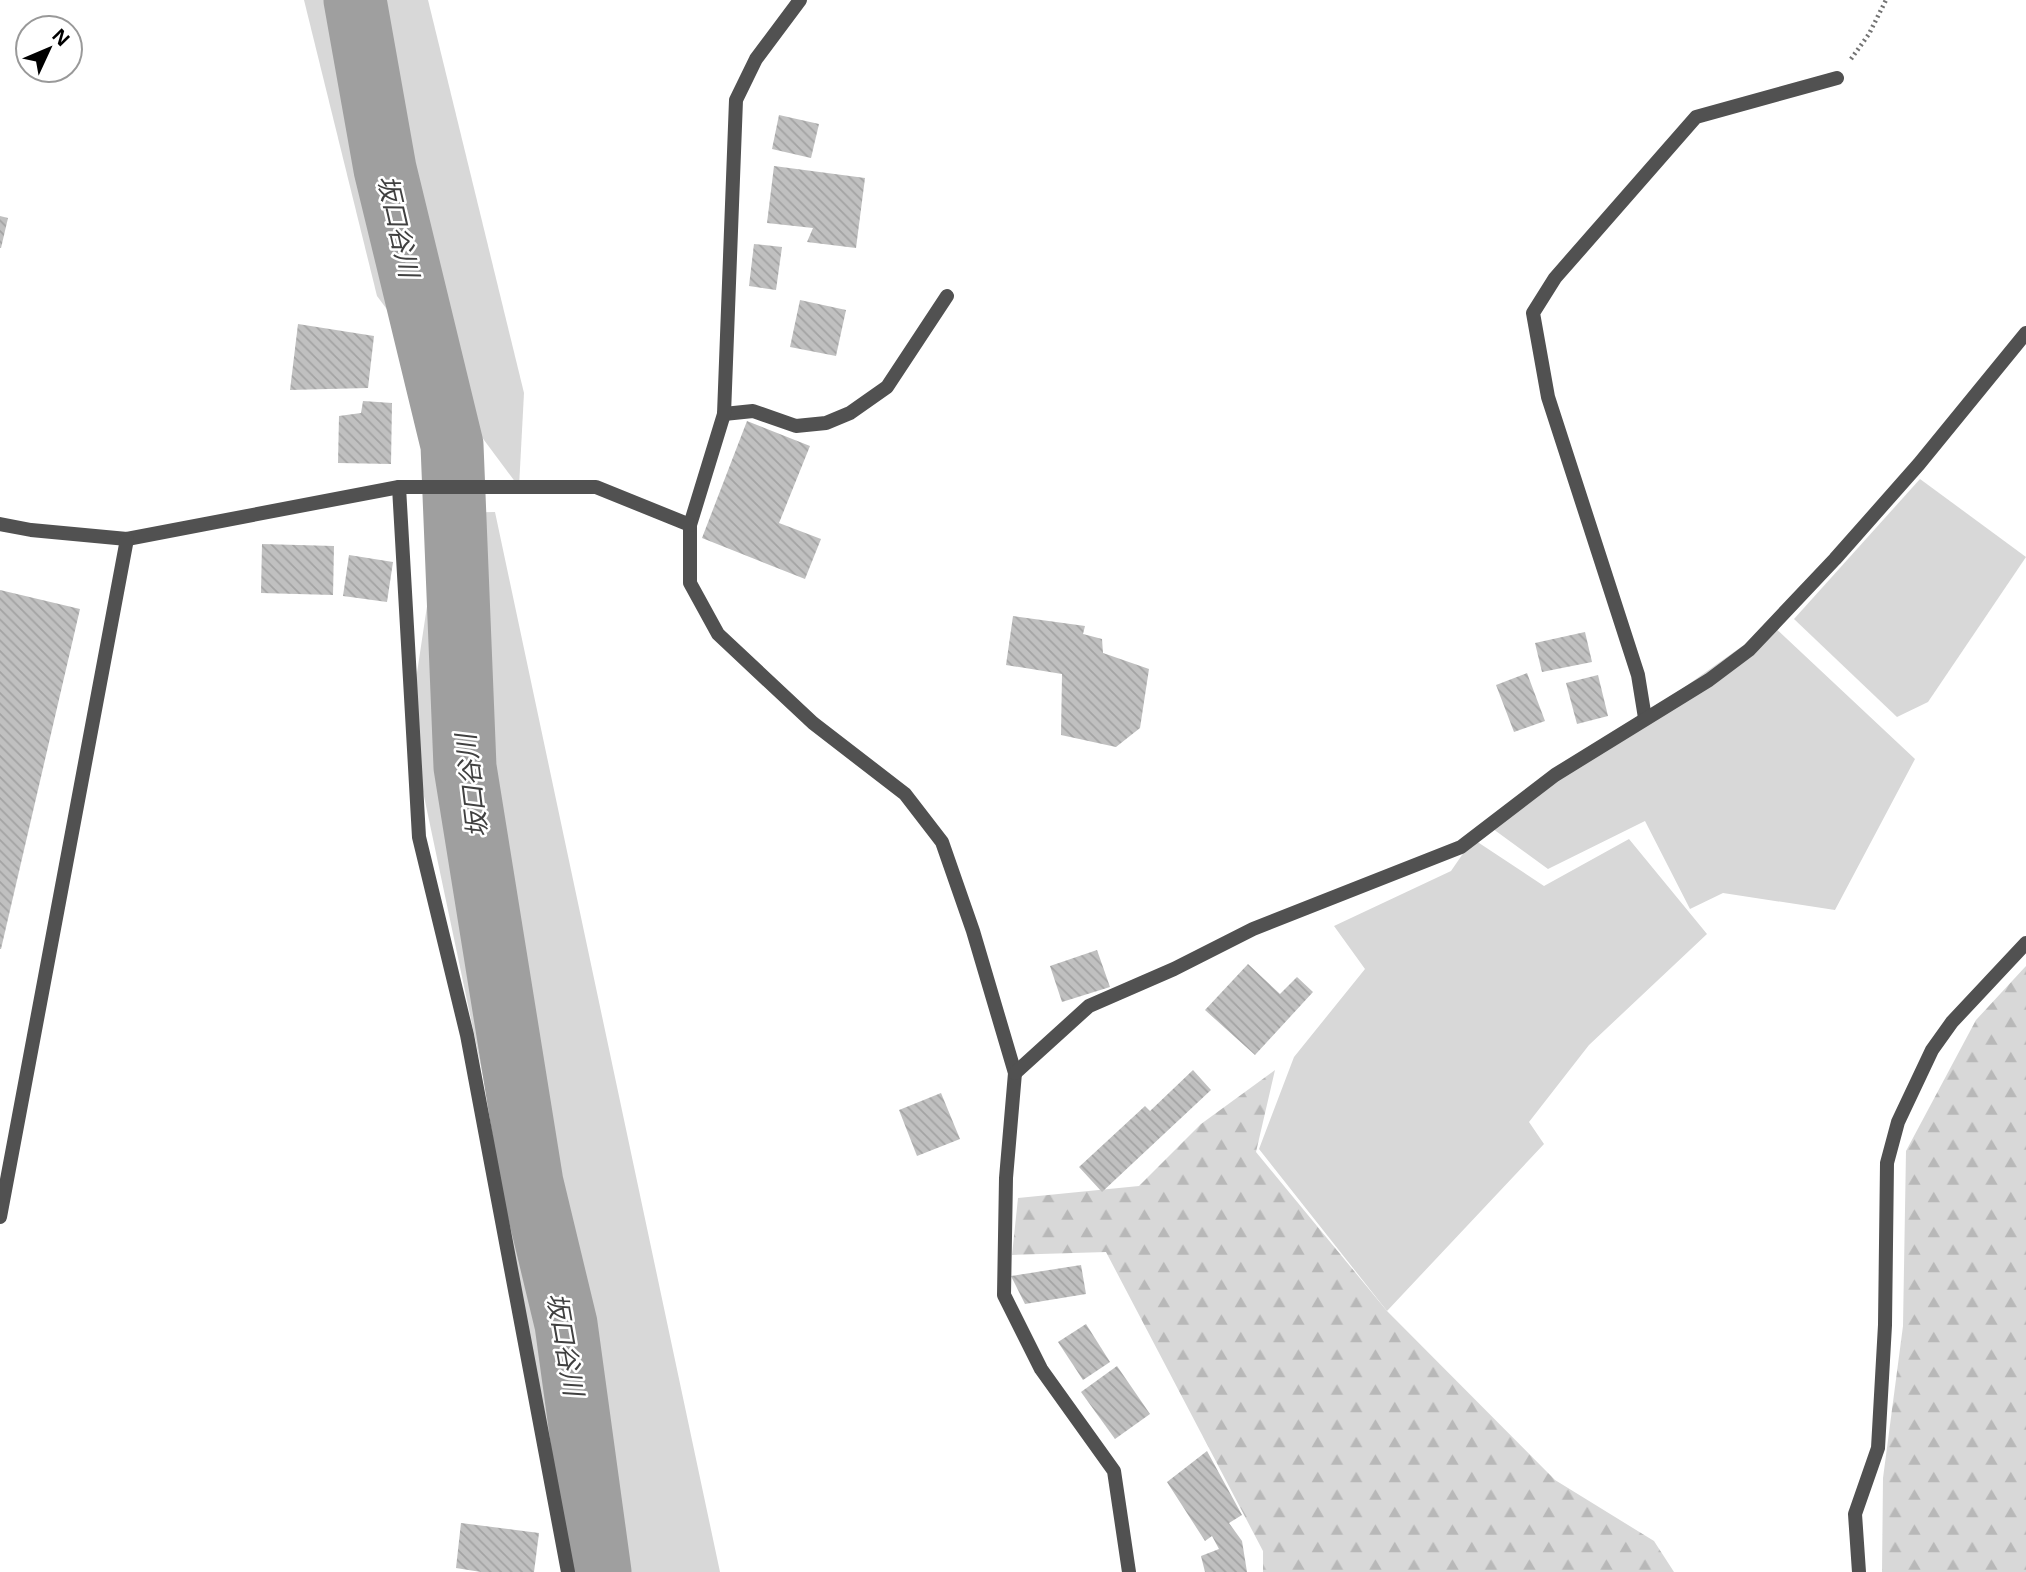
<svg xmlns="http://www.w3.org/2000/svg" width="2026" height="1572" viewBox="0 0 2026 1572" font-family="'Open Sans','Noto Sans JP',sans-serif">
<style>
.green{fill:#d8d8d8}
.forest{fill:url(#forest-firs)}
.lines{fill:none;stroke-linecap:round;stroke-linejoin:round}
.river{stroke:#9f9f9f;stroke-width:63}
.building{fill:url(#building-back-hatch)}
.path{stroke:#737373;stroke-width:4.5;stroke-dasharray:2 3.5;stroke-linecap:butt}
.lane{stroke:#515151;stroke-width:14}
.street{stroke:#515151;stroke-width:14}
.labels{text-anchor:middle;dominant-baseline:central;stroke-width:5;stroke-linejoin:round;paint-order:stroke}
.water-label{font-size:26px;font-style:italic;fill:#404040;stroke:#fff}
</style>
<defs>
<pattern id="forest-firs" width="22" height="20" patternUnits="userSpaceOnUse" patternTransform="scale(1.75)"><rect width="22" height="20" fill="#d8d8d8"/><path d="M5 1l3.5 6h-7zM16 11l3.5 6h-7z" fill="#b8b8b8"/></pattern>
<pattern id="building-back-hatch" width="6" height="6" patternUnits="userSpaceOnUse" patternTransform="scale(1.75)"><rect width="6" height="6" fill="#c0c0c0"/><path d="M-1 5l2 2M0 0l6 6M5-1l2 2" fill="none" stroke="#a3a3a3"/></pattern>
</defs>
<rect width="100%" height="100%" fill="#fff"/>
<g class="green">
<path d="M304,0H428L524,393L519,487L377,296Z"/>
<path d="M1920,479L2026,557L1928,702L1897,717L1794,619Z"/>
<path d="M495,512L720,1572H568L532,1379L488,1100L421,782L415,686L441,513Z"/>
<path d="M1772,625L1915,759L1835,910L1723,893L1690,909L1645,821L1548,869L1489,826Z"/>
<path d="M1473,839L1544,886L1629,839L1707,934L1589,1045L1529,1122L1544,1144L1387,1311L1259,1149L1294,1057L1365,969L1334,926L1451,871Z"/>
</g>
<g class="forest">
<path d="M2026,966V1572H1882L1883,1478L1903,1326L1906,1151L1976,1020Z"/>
<path d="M1275,1070L1256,1152L1387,1311L1555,1480L1654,1541L1674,1572H1263V1551L1106,1252L1012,1255L1018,1198L1139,1186L1201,1124Z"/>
</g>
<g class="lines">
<path class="river" d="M355,0L385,169L452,445L465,767L532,1183L566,1324L600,1572"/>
</g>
<g class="building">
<path d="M779,115L819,124L811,158L772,149Z"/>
<path d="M774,166L865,178L856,248L807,242L813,228L767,223Z"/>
<path d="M0,216L8,218L1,248H0Z"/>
<path d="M754,244L782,247L776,290L749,286Z"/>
<path d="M800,300L846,310L836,356L790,347Z"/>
<path d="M298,324L374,336L368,388L290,390Z"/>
<path d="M363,401L392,403L391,464L338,463L339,416L361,413Z"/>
<path d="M747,421L810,446L779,523L821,539L805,579L702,538Z"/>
<path d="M262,544L334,546L333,595L261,593Z"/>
<path d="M349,555L393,562L387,602L343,596Z"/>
<path d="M0,590L80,609L1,949H0Z"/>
<path d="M1013,616L1085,626L1083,634L1102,639L1103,653L1149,669L1140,728L1116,747L1061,735L1062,674L1006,665Z"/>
<path d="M1585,632L1592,662L1542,672L1535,643Z"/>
<path d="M1527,673L1545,721L1514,732L1496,685Z"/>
<path d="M1598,675L1608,716L1577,724L1566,683Z"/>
<path d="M1097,950L1110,987L1062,1002L1050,966Z"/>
<path d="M1248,964L1280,994L1297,977L1313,992L1255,1055L1205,1010Z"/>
<path d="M1193,1070L1211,1090L1102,1192L1079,1167L1145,1106L1150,1111Z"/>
<path d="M941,1093L960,1139L917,1156L899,1110Z"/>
<path d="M1081,1265L1086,1294L1025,1304L1011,1276Z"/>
<path d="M1086,1324L1110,1362L1083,1380L1058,1342Z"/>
<path d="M1117,1366L1150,1414L1115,1439L1081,1392Z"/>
<path d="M1207,1451L1242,1515L1229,1523L1242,1541L1247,1572H1205L1201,1556L1219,1549L1212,1536L1205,1541L1167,1482Z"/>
<path d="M461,1523L539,1533L534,1572H481L456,1568Z"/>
</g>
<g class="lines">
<path class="path" d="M1851,59L1869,34L1886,0"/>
<g class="lane">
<path d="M724,414L753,411L796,426L826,423L850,413L887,387L947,296"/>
<path d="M399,487L419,837L467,1035L568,1572"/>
<path d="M1645,718L1638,675L1548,397L1533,313L1555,278L1696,117L1837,78"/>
</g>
<g class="street">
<path d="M800,0L756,59L736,100L724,414L690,525V583L718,634L813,723L905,794L942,842L973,931L1015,1073L1006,1178L1004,1295L1041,1369L1114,1471L1129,1572"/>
<path d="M0,524L31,530L127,539L399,487H596L690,525"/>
<path d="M1015,1073L1089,1006L1174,969L1253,929L1461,847L1555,775L1709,680L1749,650L1835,559L1919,464L2026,333"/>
<path d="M0,1217L127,539"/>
<path d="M1859,1572L1855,1514L1878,1448L1885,1325L1887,1163L1898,1122L1932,1050L1952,1022L2026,943"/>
</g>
</g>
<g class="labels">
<g class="water-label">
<text transform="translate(399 226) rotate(77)">坂口谷川</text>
<text transform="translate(471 786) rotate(-97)">坂口谷川</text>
<text transform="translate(566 1344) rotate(80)">坂口谷川</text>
</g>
</g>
<g transform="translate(49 49) rotate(46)"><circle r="33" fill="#ffffff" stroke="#999999" stroke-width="2"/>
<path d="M0-5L12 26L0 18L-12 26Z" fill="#000000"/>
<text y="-10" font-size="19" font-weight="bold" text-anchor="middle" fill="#000000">N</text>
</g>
</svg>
